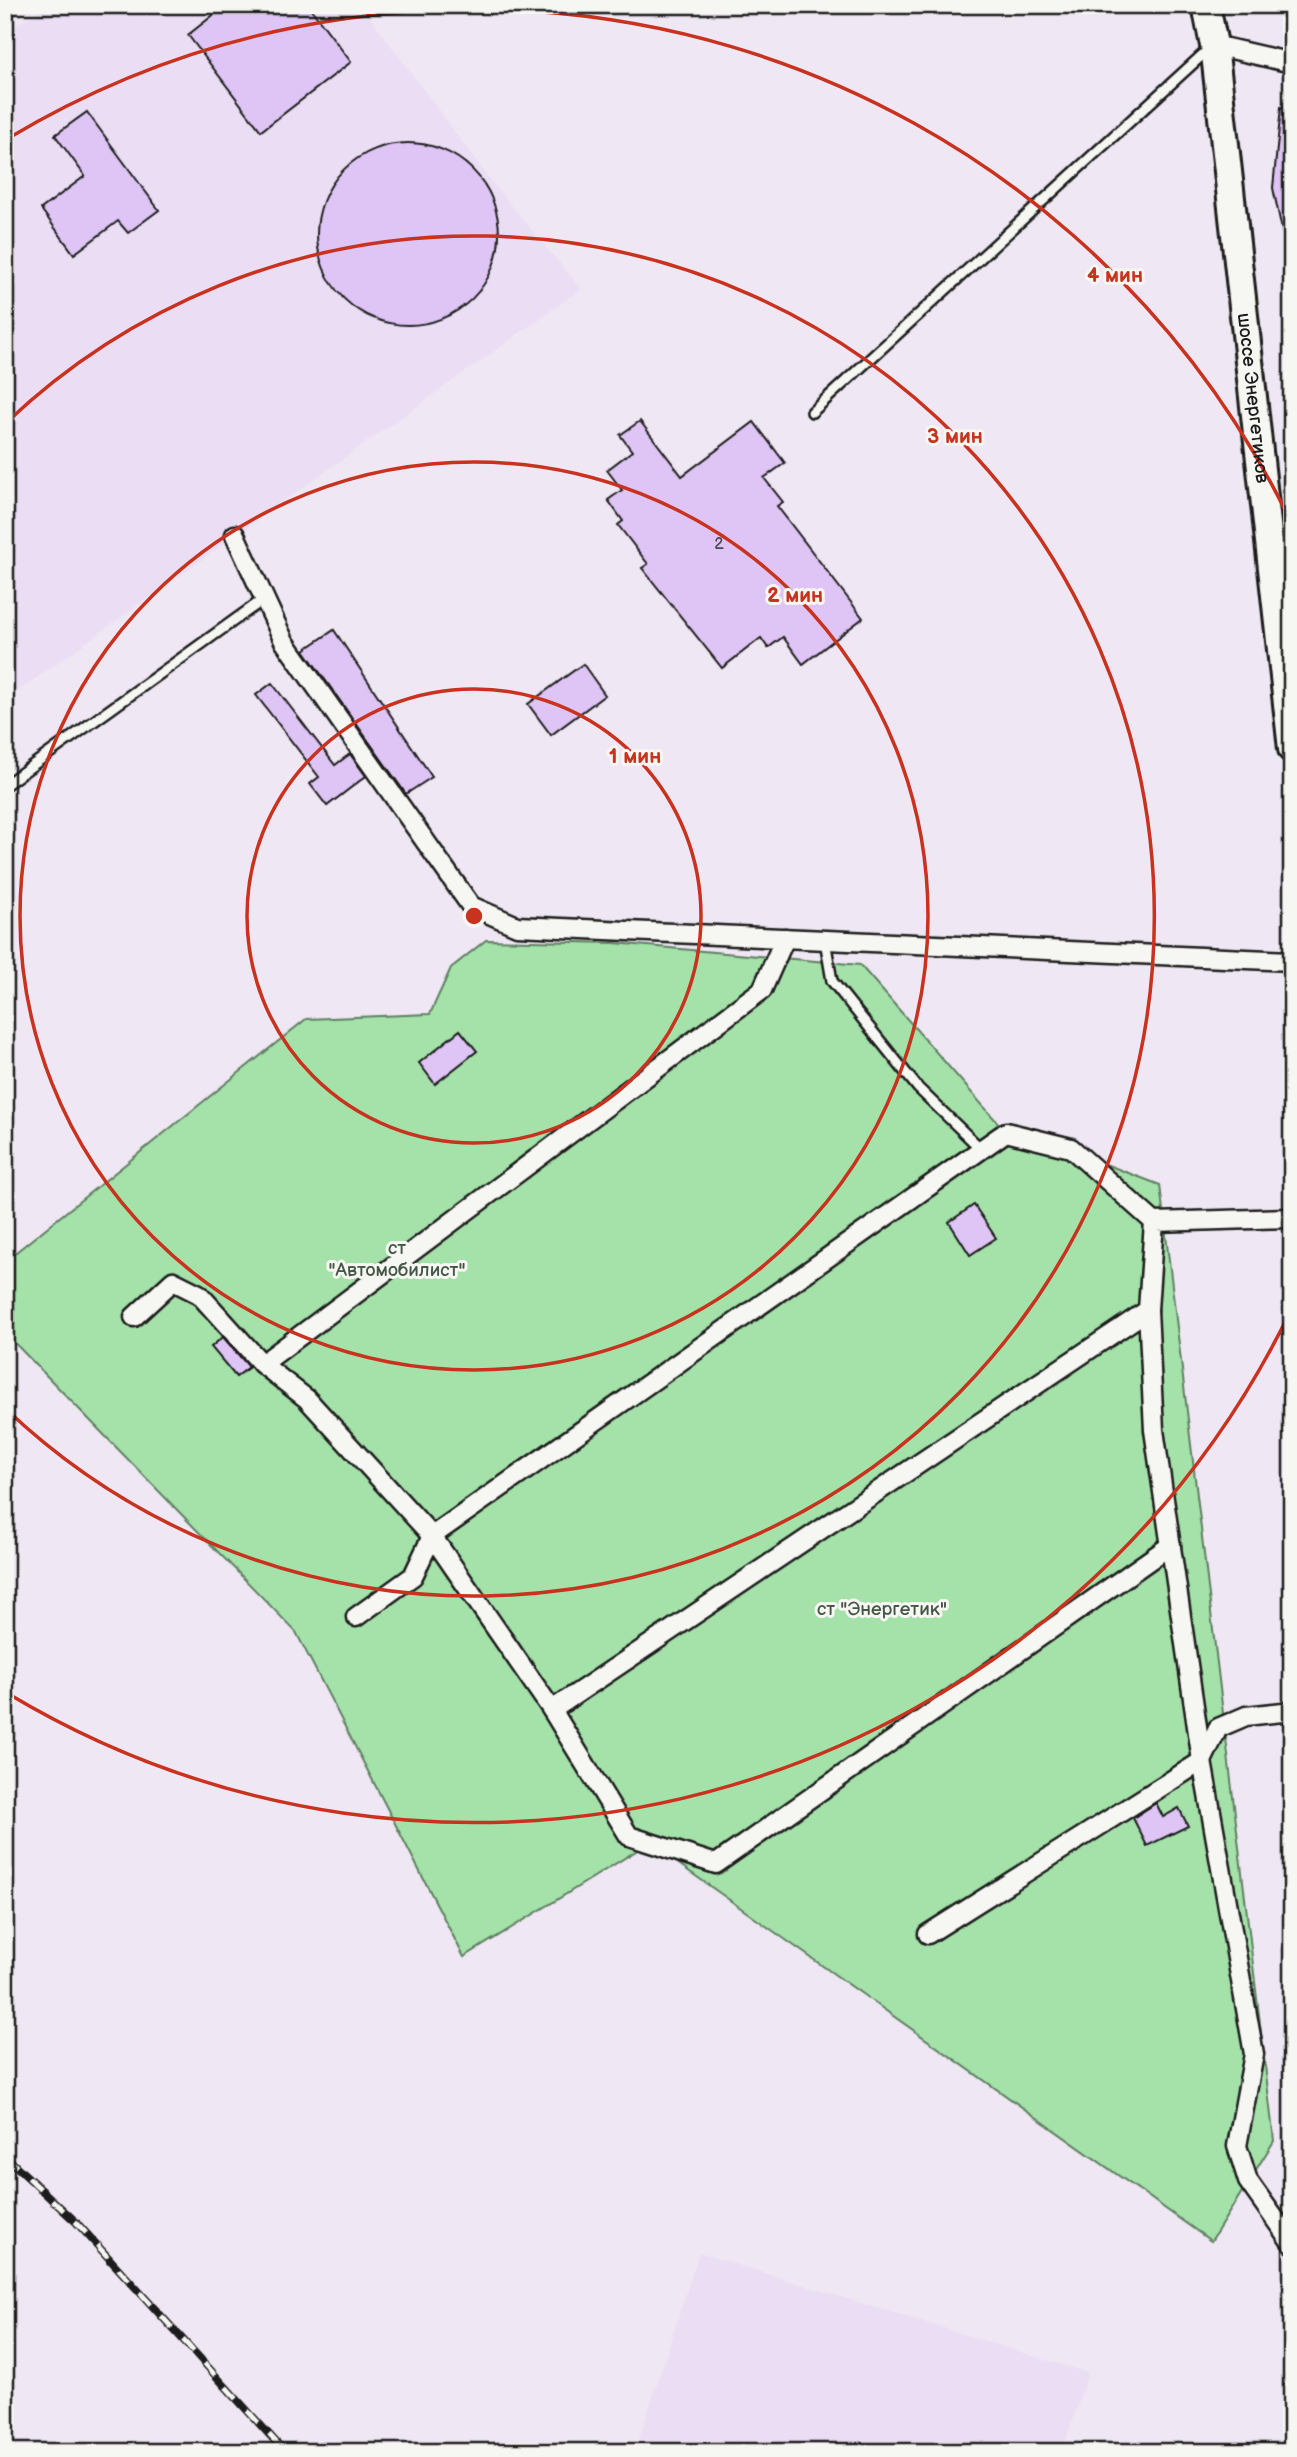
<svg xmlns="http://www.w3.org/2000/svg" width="1297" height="2457" viewBox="0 0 1297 2457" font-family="'Balsamiq Sans',sans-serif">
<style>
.built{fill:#eaddf4}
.green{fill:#a4e2aa;stroke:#607f63;stroke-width:2}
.building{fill:#dec5f5;stroke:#1c1c1c;stroke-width:2}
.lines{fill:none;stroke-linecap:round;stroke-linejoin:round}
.lane-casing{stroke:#1c1c1c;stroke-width:14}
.street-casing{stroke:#1c1c1c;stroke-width:23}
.primary-casing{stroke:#1c1c1c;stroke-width:32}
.lane{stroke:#f6f6f2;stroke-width:9}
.street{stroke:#f6f6f2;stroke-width:18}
.primary{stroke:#f6f6f2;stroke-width:26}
.rail-casing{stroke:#1c1c1c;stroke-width:8}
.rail{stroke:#f6f6f2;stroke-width:5;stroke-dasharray:16;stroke-linecap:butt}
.ring{fill:none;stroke:#c8321e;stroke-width:3.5}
.labels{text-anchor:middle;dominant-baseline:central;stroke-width:6;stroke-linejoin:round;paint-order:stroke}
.number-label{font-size:16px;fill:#4c4652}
.street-label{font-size:19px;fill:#1c1c1c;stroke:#f6f6f2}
.park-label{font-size:19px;fill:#455747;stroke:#f6f6f2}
.centre{fill:#c8321e;stroke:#f6f6f2;stroke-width:3.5}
.ring-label{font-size:21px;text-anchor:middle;font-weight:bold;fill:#c8321e;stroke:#f6f6f2;stroke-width:6;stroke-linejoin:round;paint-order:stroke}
</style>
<rect width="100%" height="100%" fill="#efe7f3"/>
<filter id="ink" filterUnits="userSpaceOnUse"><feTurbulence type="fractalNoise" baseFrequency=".0143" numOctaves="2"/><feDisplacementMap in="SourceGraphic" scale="14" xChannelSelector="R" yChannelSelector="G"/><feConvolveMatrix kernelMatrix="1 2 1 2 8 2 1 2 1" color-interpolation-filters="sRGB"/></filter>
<g filter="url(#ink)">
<g class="built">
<path d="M49,5H361L489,179L581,289L5,700V32Z"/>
<path d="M699,2253L1088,2373L1062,2452H635Z"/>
</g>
<path class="green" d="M486,940L614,943L860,965L998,1123L1160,1185L1274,2141L1211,2241L649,1843L464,1957L296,1632L5,1333V1261L306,1019L430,1014L451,968Z"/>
<g class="building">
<path d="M226,5H308L351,62L261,131L188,35Z"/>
<path d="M1281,107L1292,108V243L1285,244L1273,188Z"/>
<path d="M87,112L159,210L128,233L118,221L74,254L41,209L85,176L55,135Z"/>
<circle cx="408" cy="234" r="91"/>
<path d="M640,421L682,476L754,422L785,463L764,478L783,502L777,506L863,618L803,664L783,637L768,648L761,638L722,668L642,568L648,564L618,525L623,521L608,500L622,490L607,470L632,451L620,435Z"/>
<path d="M334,630L432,777L406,794L304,650Z"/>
<path d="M583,664L605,695L551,735L528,704Z"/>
<path d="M272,683L335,765L350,754L366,776L327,806L310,784L319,777L256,695Z"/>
<path d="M460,1030L477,1051L435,1084L419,1063Z"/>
<path d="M974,1205L996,1238L970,1255L949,1222Z"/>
<path d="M223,1337L249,1367L236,1377L211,1347Z"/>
<path d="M1156,1803L1163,1817L1179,1808L1188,1826L1147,1846L1133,1818Z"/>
</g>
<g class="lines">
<defs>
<g id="lane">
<path d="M812,412L1210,48"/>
<path d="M5,785L264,599"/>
<path d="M825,940L832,981L918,1088L981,1149"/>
</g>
<g id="street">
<path d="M1214,45L1292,63"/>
<path d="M235,535L284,641L471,906L517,926L1292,961"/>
<path d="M1148,1310L1154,1430L1202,1761L1254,2054L1237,2146L1248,2181L1292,2243"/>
<path d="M134,1317L173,1281L199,1294L262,1364L307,1399L432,1536L552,1710L629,1836L716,1864L1171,1545"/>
<path d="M262,1364L762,990L785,938"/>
<path d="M356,1617L413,1576L432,1536L1006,1132L1071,1148L1154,1222"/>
<path d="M552,1710L1148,1310L1154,1222L1292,1218"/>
<path d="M928,1934L1202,1761L1218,1728L1246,1716L1292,1711"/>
</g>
<g id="primary">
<path id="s1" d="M1206,5L1214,45L1292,749"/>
</g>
</defs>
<use href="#lane" class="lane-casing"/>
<use href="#street" class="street-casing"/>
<use href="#primary" class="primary-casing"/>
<use href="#lane" class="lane"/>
<use href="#street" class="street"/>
<use href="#primary" class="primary"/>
<defs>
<path id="rail" d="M5,2156L76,2222L285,2452"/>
</defs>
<use href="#rail" class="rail-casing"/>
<use href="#rail" class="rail"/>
</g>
</g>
<g class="ring">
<circle cx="474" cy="916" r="227"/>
<circle cx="474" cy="916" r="454"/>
<path d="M6 423A680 680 0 1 1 6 1409"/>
<path d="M1289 1314A907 907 0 0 1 7 1693M7 139A907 907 0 0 1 1289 518"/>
</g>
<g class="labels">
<g class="number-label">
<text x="719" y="544">2</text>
</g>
<g class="street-label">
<text stroke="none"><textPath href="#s1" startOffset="396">шоссе Энергетиков</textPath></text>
</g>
<g class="park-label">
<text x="397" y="1248">ст<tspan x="397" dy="22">"Автомобилист"</tspan></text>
<text x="882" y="1609">ст "Энергетик"</text>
</g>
</g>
<circle cx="474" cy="916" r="10" class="centre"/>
<g class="ring-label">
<text x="1115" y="282">4 мин</text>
<text x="955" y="443">3 мин</text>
<text x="795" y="602">2 мин</text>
<text x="635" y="763">1 мин</text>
</g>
<rect width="1297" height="2457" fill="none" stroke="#f6f6f2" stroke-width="28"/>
<rect x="14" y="14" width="1269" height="2429" fill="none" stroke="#1c1c1c" stroke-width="2.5" filter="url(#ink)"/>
</svg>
